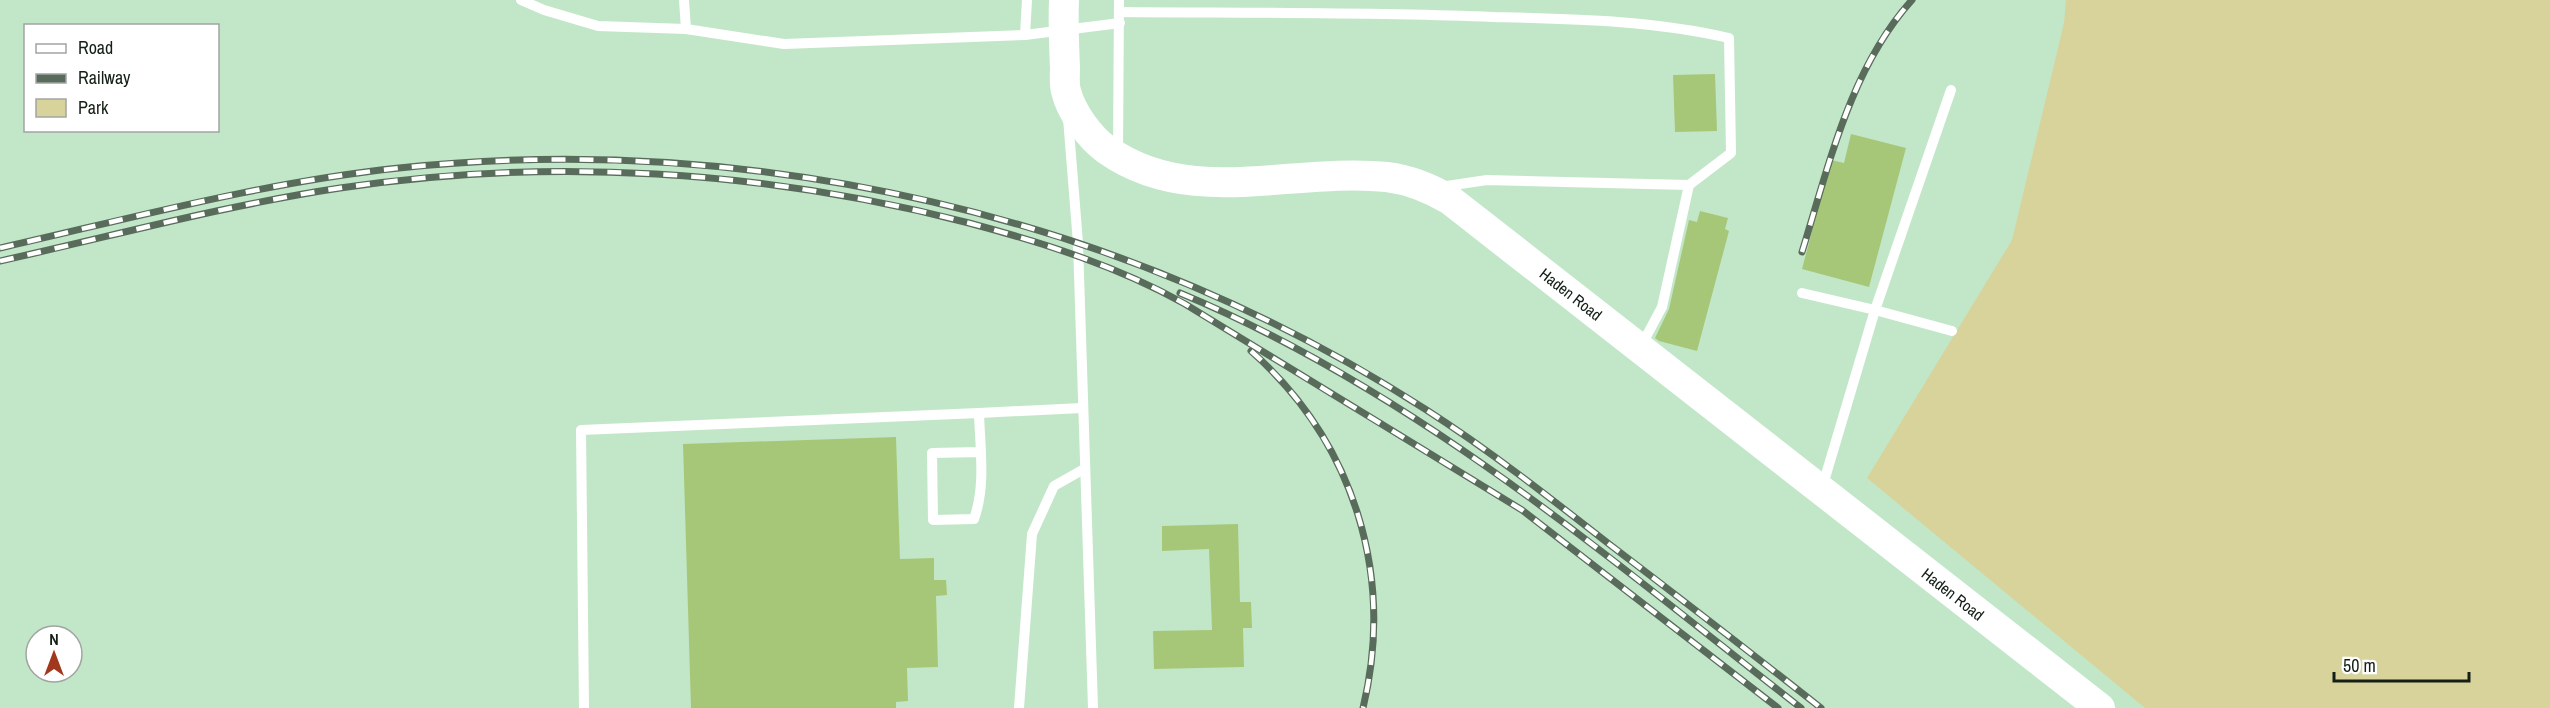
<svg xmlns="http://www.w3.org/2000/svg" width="2550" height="708" viewBox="0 0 2550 708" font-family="'Archivo Narrow',sans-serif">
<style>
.built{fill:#c2e7c8;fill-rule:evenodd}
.green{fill:#d8d39a}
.building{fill:#a6c778}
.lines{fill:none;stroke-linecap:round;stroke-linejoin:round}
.lane{stroke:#fff;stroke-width:10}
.secondary{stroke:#fff;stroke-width:30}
.rail-casing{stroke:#596c5c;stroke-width:7}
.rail{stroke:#fff;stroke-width:4.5;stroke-dasharray:14;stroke-linecap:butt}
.labels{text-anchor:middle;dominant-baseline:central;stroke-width:6;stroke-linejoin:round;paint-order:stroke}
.street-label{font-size:16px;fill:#141f16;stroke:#fff}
</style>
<rect width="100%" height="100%" fill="#d1f0d6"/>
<path class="built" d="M0,0H2550V708H0ZM26,26H218V130H26ZM36,636H72V672H36Z"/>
<path class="green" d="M2066,0H2550V708H2145L1867,478L2012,240L2064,23Z"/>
<g class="building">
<path d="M1715,74L1717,131L1675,132L1673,75Z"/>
<path d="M1851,134L1906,148L1869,287L1802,269L1831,160L1844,163Z"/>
<path d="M1700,211L1728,218L1725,229L1729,231L1697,351L1659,341L1655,338L1669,309L1689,220L1697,222Z"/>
<path d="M896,437L900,559L934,558V580H946L947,595L936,596L938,667L907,668L908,701L896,702V708H691L683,444Z"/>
<path d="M1238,524L1240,602H1251L1252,628H1243L1244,667L1154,669L1153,631L1212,630L1209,549L1162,551V526Z"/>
</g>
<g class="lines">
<g class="lane">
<path d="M521,0L544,10L598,26L686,29L784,44L1025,35L1120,23"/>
<path d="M684,0L686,29"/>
<path d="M1120,12C1244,13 1369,12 1493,17C1573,19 1651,20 1729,38L1731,153L1689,185L1487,180L1440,187"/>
<path d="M1025,35L1027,0"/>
<path d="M1951,90L1875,310L1952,331"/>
<path d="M1068,118L1078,243L1093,708"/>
<path d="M1118,153L1119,0"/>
<path d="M1802,293L1875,310L1822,488"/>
<path d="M1640,348L1662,307L1689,185"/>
<path d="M980,452L932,453L933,520L974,519C986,486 980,448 979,413L1082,408"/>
<path d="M584,708L581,430L979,413"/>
<path d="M1019,708L1032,534L1054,486L1084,469"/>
</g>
<path class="secondary" d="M1064,0C1063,23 1064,45 1065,68C1065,75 1064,84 1066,91C1071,112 1090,138 1107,150C1191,209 1293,167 1387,177C1411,180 1430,188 1450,200L2100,708"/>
<defs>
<g id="rail">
<path d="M0,248C132,218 265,182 399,168C755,131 1123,215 1425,409C1489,450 1549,497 1609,544C1680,598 1751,653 1821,708"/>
<path d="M1802,252C1829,165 1850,69 1912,0"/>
<path d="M0,261C113,236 226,205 340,188C549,157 764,170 969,223C1044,243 1117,266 1185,304L1522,510L1778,708"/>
<path d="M1180,293C1413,390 1604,554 1801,708"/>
<path d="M1251,351C1354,442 1395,575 1363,708"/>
</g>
</defs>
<use href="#rail" class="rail-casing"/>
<use href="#rail" class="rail"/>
</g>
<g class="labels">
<g class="street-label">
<text transform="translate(1571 294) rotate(38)">Haden Road</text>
<text transform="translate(1953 594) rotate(38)">Haden Road</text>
</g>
</g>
<rect x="24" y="24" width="195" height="108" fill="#ffffff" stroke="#a1a5a2" stroke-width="1.5"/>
<rect x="36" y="44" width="30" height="9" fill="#ffffff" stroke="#a1a5a2" stroke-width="1.5"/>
<text x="78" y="54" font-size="18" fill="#141f16">Road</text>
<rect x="36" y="74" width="30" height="9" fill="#596c5c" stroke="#a1a5a2" stroke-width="1.5"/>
<text x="78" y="84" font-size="18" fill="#141f16">Railway</text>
<rect x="36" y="99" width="30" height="18" fill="#d8d39a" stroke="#a1a5a2" stroke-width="1.5"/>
<text x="78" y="114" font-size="18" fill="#141f16">Park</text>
<g transform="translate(54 654)"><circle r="28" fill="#ffffff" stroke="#a1a5a2" stroke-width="1.5"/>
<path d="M0-4.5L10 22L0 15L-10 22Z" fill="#a1381d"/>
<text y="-9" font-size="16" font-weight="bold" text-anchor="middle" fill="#141f16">N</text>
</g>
<path d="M2334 672v9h135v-9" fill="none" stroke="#141f16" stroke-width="3"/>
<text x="2343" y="672" font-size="18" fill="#141f16" stroke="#ffffff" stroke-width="4.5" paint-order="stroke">50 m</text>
</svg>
